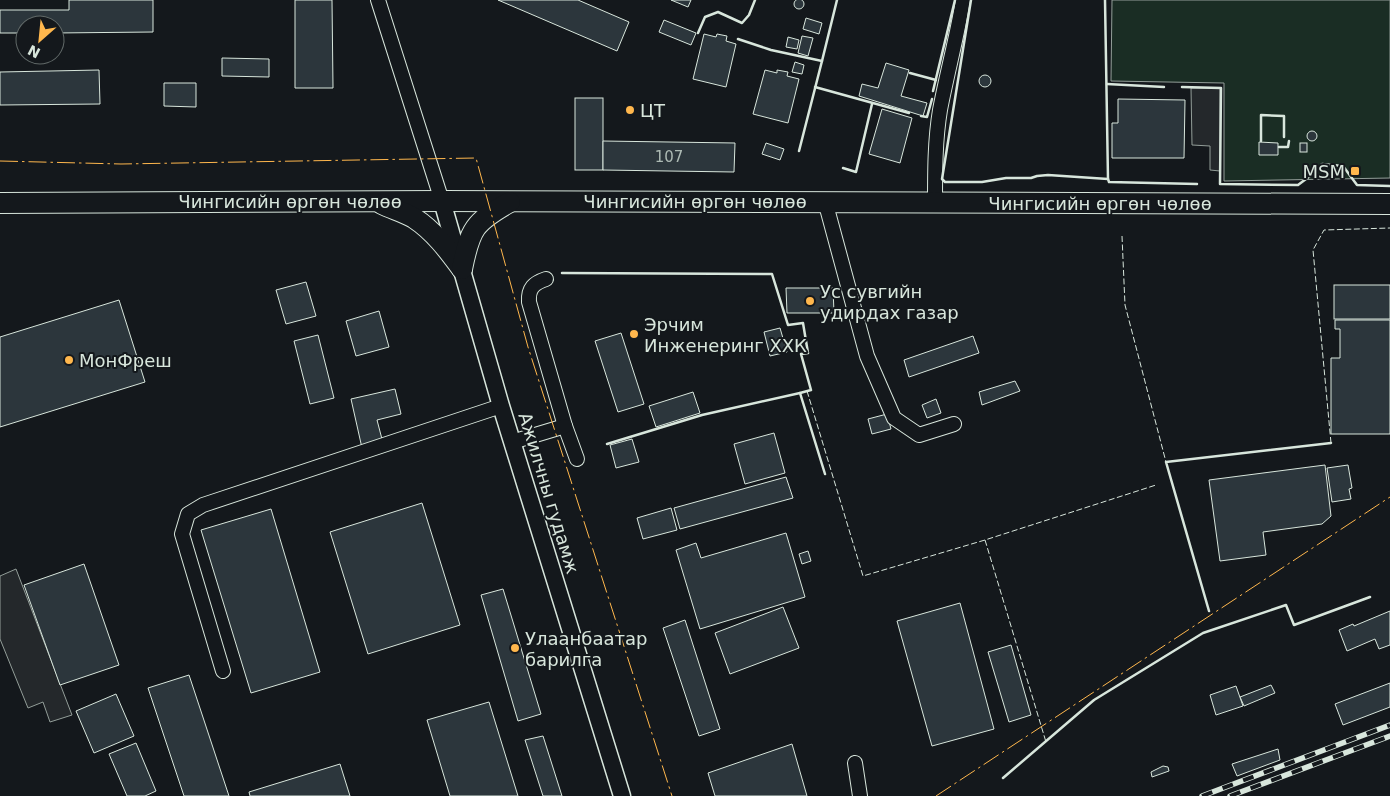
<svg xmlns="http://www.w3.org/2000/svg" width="1390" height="796" viewBox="0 0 1390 796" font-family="'DejaVu Sans',sans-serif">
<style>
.green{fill:#1a2d24;stroke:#939e99}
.parking{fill:#24282b;stroke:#939e99}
.building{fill:#2c363c;stroke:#d8e6dc}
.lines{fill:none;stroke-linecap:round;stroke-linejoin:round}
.minor-casing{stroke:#d8e6dc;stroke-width:16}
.major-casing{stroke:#d8e6dc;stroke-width:19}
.highway-casing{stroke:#d8e6dc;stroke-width:22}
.minor{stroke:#14181c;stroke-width:14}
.major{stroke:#14181c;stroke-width:16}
.highway{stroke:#14181c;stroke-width:20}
.rail-casing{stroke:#d8e6dc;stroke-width:5.5}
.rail{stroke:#14181c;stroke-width:4;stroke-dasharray:11;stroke-linecap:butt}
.fence{stroke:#d8e6dc;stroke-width:1;stroke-dasharray:6 2.5;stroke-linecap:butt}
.wall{stroke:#d8e6dc;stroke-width:2.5}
.power{stroke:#ffb74d;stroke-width:1;stroke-dasharray:18 4 2.5 4;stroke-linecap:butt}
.poi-dot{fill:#ffb74d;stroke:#14181c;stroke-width:2}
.labels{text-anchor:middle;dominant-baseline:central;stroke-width:4;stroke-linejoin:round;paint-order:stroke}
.number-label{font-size:15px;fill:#adbab4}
.poi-label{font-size:18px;fill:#d8e6dc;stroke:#14181c;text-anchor:start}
.street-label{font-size:18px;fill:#d8e6dc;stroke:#14181c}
</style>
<rect width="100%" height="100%" fill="#14181c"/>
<path class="green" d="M1112,0H1390V178L1224,181V83L1111,81Z"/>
<g class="parking">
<path d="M1191,88H1220V171L1210,170V146L1192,145Z"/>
<path d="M16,569L72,715L50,722L43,702L28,708L0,639V576Z"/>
</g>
<g class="building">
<circle cx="799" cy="4" r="5"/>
<path d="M69,0H153V32L55,33V25H25V33H0V10H69Z"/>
<path d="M295,0H332L333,88H295Z"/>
<path d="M498,0H578L629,22L617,51Z"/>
<path d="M671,0H691L688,7Z"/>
<path d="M806,18L822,23L819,34L803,29Z"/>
<path d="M664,20L696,33L691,45L659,32Z"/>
<path d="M704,34L716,37L717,34L727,36L726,41L736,44L726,87L693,79Z"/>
<path d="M802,36L813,38L808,56L798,53Z"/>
<path d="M788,37L799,40L797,49L786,47Z"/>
<path d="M222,58L269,59V77L222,76Z"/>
<path d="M795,62L804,65L802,74L792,72Z"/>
<path d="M886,63L909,70L901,96L927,103L923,116L859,96L862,84L878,88Z"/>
<path d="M99,70L100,104L0,105V72Z"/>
<path d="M765,70L777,73V70L788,72L787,76L799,79L788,123L753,114Z"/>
<circle cx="985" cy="81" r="6"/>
<path d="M164,83H196V107L164,106Z"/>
<rect x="575" y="98" width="28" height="72"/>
<path d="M1118,99L1185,100L1184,158H1112V123H1118Z"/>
<path d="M882,109L912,118L900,163L869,154Z"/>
<circle cx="1312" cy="136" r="5"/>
<path d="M603,141L735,143L734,172L603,170Z"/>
<path d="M1259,142L1278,143V155H1259Z"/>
<path d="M766,143L784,149L780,160L762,154Z"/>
<rect x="1300" y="143" width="7" height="9"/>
<path d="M306,282L316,316L286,324L276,290Z"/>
<rect x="1334" y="285" width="56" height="34"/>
<path d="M786,288H833L834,313H787Z"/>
<path d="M119,300L145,382L0,427V337Z"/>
<path d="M379,311L389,347L356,356L346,321Z"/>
<path d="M1335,320H1390V434H1331V358H1340V329H1335Z"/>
<path d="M780,328L787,352L770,356L764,332Z"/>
<path d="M621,333L644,404L618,412L595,341Z"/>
<path d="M318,335L334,398L310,404L294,341Z"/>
<path d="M973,336L979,353L909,377L904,360Z"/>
<path d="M1015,381L1020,391L982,405L979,392Z"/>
<path d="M395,389L401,414L377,420L383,443L362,448L351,399Z"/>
<path d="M693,392L700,413L656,427L649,406Z"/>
<path d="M936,399L941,413L927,418L922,405Z"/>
<path d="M887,414L891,429L872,434L868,419Z"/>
<path d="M774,433L785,473L745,484L734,444Z"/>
<path d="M632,439L639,462L616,468L610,445Z"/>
<path d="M1325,465L1331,516L1322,524L1263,532L1266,555L1220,561L1209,480Z"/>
<path d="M1348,465L1352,488L1349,489L1351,499L1332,502L1327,468Z"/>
<path d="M786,477L793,498L680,529L674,508Z"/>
<path d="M422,503L460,625L368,654L330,532Z"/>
<path d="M671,508L677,530L643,539L637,518Z"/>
<path d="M271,509L320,672L251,693L201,530Z"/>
<path d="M786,533L805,597L700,629L676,550L696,543L701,558Z"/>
<path d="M808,551L811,561L802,564L799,554Z"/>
<path d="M84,564L119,665L60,685L24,585Z"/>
<path d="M503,589L541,714L518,721L481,595Z"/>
<path d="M960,603L994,729L932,746L897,621Z"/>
<path d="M783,607L799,648L730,674L715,633Z"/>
<path d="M1390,611V645L1379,649L1375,639L1347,651L1339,630L1353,624L1354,626Z"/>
<path d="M685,620L720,729L699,736L663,628Z"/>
<path d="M1011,645L1031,715L1009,722L988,652Z"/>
<path d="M189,675L229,796H184L148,688Z"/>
<path d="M1390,683V707L1343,725L1335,704Z"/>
<path d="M1271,685L1275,693L1244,706L1240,697Z"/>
<path d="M1236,686L1243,706L1216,715L1210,695Z"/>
<path d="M116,694L134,736L94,753L76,711Z"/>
<path d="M489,702L518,796H450L427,720Z"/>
<path d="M543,736L562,796H543L525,740Z"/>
<path d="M136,743L156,791L145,796H127L109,754Z"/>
<path d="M792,744L807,796H715L708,773Z"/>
<path d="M1278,749L1280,760L1237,776L1232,764Z"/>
<path d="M340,764L350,796H250L249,792Z"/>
<path d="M1163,766L1168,767L1169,771L1152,777L1151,772Z"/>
</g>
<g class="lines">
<defs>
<g id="minor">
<path d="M378,0L442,201"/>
<path d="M825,201L867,356L894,418L919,435L954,424"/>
<path d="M935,203C935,172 935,140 940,110C947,73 957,37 963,0"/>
<path d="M546,279C534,283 528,288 529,302L565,426L577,459"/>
<path d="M512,442L565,426"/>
<path d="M223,671L182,534L188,514L203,505L501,406"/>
<path d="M855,763L860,796"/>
</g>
<path id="major" d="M442,201L501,406L622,796"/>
<g id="highway">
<path d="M0,203L442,201L1390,204"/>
<path d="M382,204C392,209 404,212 414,218C434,231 448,250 462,269"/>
<path d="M462,269C470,229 474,222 510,202"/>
</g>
</defs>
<use href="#minor" class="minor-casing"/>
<use href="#major" class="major-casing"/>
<use href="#highway" class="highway-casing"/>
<use href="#minor" class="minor"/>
<use href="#major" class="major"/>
<use href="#highway" class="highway"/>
<defs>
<g id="rail">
<path d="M1202,796L1390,725"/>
<path d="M1230,796L1390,736"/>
</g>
</defs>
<use href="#rail" class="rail-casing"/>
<use href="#rail" class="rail"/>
<g class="fence">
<path d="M1122,236L1125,305L1166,462"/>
<path d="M807,391L863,576L985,540L1156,485"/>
<path d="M1331,443L1313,250L1324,230L1390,228"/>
<path d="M985,540L1046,742"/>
</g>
<g class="wall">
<path d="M971,0L942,179L945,182H982L1006,178H1031L1037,176L1048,175L1108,179L1109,182L1197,184"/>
<path d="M1105,0L1108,179"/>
<path d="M698,33L705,17L718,12L742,23L749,15L755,0"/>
<path d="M738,39L771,50L822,61L837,0"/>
<path d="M910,73L936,80"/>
<path d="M1107,84L1164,87"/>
<path d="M815,87L909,113"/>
<path d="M1182,87L1221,88L1220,184L1298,185L1318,170L1322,164L1343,166L1357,185L1390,186"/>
<path d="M933,91L955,0"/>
<path d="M921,116L927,117L932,99"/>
<path d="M1261,141V115L1284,116V137"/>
<path d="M1279,147H1288L1289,141"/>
<path d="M799,151L822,61"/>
<path d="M843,168L856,172L872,104"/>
<path d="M562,273L772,274L788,325L803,323L808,353L801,354L811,390L800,393"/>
<path d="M607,444L702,415L800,393L825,474"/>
<path d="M1209,611L1166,462L1331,443"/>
<path d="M1003,778L1094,700L1203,633L1286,605L1294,625L1370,597"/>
</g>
<g class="power">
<path d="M0,161L121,164L476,158L528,347L672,796"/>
<path d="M936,796L1390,497"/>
</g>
</g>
<g class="poi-dot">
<circle cx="630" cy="110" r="5"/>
<rect x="1350" y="166" width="10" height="10" rx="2.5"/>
<circle cx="810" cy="301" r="5"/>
<circle cx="634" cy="334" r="5"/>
<circle cx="69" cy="360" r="5"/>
<circle cx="515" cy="648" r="5"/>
</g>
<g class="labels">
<g class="number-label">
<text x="669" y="157">107</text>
</g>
<g class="poi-label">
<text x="640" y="110">ЦТ</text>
<text x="1345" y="171" text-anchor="end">MSM</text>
<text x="820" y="291">Ус сувгийн<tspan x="820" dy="21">удирдах газар</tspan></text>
<text x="644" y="324">Эрчим<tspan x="644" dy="21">Инженеринг ХХК</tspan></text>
<text x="79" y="360">МонФреш</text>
<text x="525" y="638">Улаанбаатар<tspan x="525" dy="21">барилга</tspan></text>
</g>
<g class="street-label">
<text x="290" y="201">Чингисийн өргөн чөлөө</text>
<text x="695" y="201">Чингисийн өргөн чөлөө</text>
<text x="1100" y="203">Чингисийн өргөн чөлөө</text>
<text transform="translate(549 493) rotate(73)">Ажилчны гудамж</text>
</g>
</g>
<g transform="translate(40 40) rotate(207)"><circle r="24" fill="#14181c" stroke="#626a69"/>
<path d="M0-4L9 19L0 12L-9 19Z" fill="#ffb74d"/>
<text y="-8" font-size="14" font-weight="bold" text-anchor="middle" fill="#d8e6dc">N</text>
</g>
</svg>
